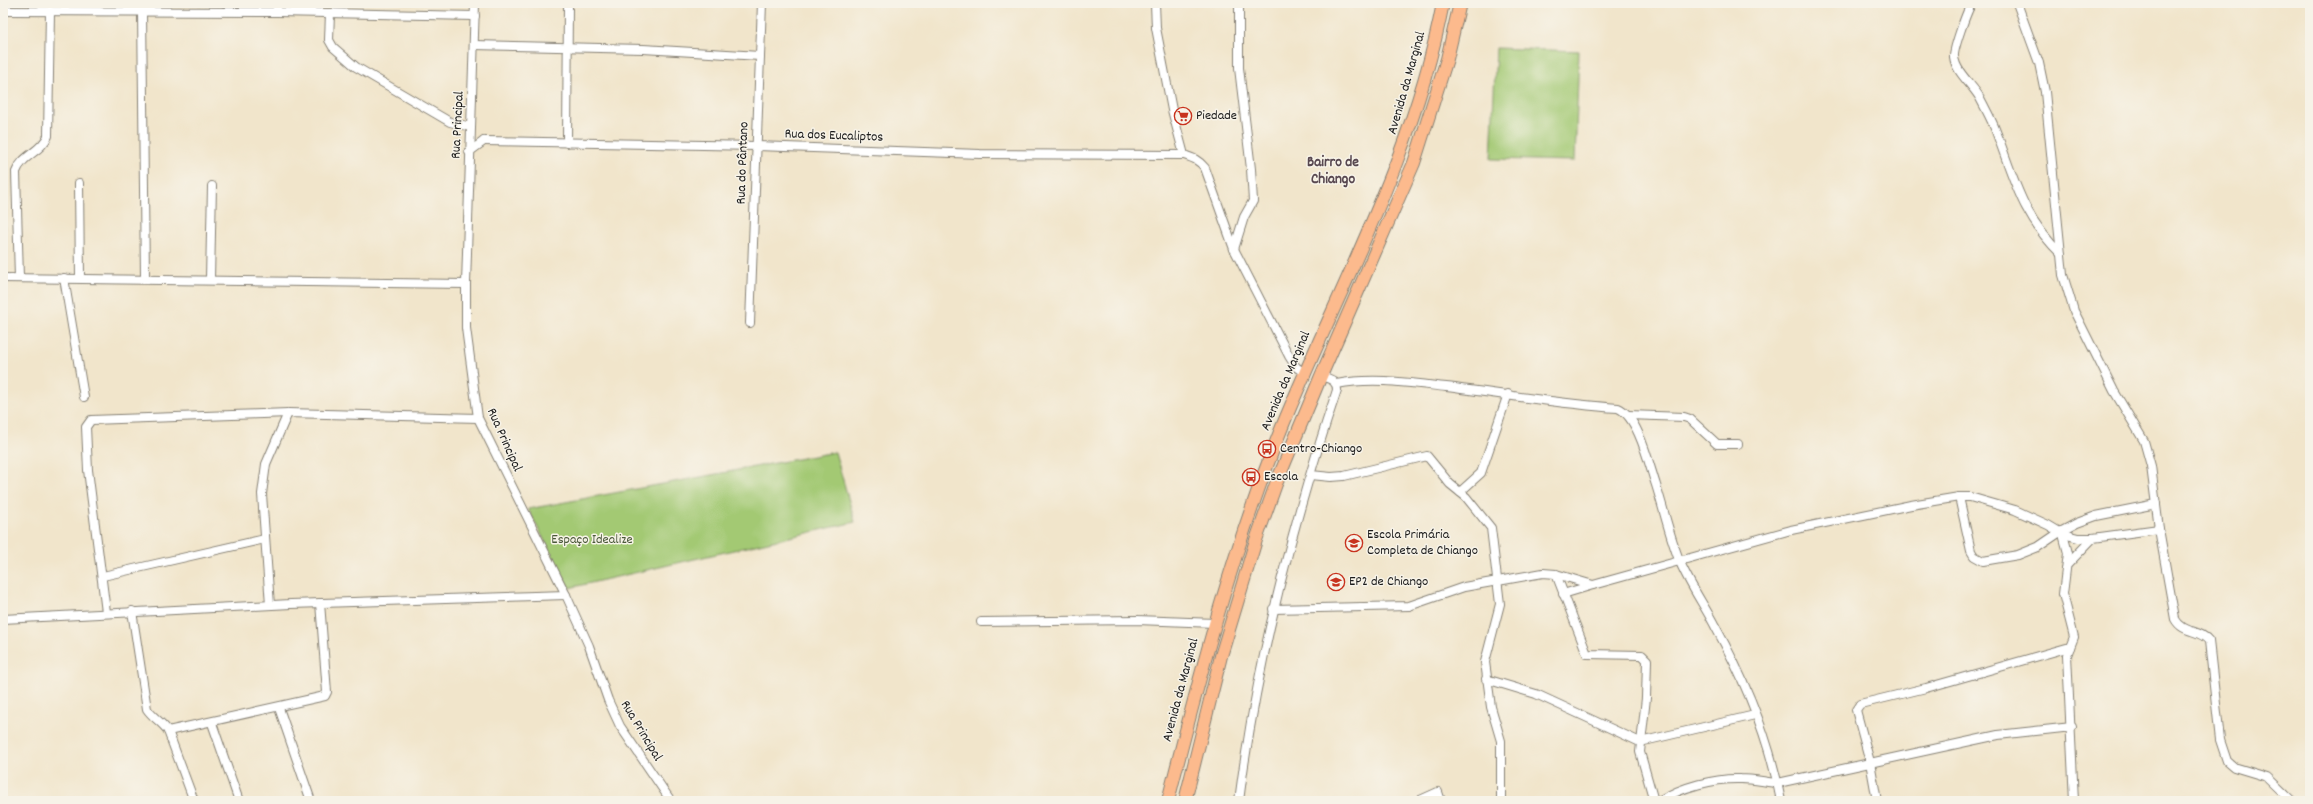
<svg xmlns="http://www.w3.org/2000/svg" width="2313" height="804" viewBox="0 0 2313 804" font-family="Dekko,sans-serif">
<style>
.green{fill:#a3c973;stroke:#607248}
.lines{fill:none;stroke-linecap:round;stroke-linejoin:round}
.street-casing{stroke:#868074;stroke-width:10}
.primary-casing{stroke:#868074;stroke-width:14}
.street{stroke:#fff;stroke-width:8}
.primary{stroke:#fcba8d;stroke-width:12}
.labels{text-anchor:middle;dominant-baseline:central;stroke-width:3;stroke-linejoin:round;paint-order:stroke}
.street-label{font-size:14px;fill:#1c1c1c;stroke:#f7f3e8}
.poi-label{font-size:14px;fill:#1c1c1c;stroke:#f7f3e8;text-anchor:start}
.park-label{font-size:14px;fill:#4b593a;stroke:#f7f3e8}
.neighbourhood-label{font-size:15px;font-weight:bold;fill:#584850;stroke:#f7f3e8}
</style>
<rect width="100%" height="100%" fill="#f7f3e8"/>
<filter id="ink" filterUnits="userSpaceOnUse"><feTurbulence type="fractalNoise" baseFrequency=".025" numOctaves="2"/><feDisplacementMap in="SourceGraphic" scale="8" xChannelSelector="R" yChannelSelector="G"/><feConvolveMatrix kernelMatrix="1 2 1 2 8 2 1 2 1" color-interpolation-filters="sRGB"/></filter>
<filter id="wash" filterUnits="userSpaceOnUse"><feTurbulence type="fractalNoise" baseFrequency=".012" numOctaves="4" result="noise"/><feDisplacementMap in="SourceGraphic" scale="16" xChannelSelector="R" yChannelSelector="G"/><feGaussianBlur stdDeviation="0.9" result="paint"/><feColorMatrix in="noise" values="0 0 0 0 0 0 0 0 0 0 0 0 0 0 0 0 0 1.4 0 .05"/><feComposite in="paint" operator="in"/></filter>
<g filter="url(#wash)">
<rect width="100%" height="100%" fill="#f1e5cb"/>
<g class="green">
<path d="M1496,48L1579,51L1575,161L1491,159Z"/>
<path d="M3,199L5,256H3Z"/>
<path d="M835,452L855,522L569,588L528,509Z"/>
</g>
</g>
<g filter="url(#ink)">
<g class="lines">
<defs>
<g id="street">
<path d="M475,3L466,284V328L478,418L566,595L589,646L608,700L620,726L671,801"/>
<path d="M1155,3L1156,28L1172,110L1184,155"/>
<path d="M1972,3C1967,10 1953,50 1954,57C1956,73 1973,85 1980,98C1986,110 1993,122 1997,134C2015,182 2023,217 2061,254"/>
<path d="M2017,3L2039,63L2045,92L2063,275L2074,311L2114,391L2144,441L2151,466L2159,529L2175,619C2183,634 2200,629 2209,641L2220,740L2227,761L2234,767L2267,777L2292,801"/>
<path d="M3,11L277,12L475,16"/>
<path d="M142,11L145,278"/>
<path d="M277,12V3"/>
<path d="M330,13L329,40L333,47L356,67L450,122L471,127"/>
<path d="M474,45L643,49L760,56"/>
<path d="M484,141L757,146L980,154L1184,155C1193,158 1199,160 1205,168L1234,249L1289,356L1296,367L1305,373"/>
<path d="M567,143L568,3"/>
<path d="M469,152L484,141"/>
<path d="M79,183L80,278"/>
<path d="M1234,249L1244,217L1253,201L1251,169L1239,68V3"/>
<path d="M3,278L466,284"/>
<path d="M19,278L16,172C22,155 41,152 48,136L50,11"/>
<path d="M64,278L84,397"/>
<path d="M210,279L212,186"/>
<path d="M750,323L762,3"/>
<path d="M1337,384C1373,377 1410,383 1446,387C1503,394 1560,404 1618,408C1638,416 1649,464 1656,485C1664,510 1670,538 1680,562C1690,585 1704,605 1715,626C1745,680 1770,741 1781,801"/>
<path d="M1628,415L1684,417L1690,419L1717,444H1738"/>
<path d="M1311,475L1331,477L1344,476L1427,456L1450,484L1466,497L1491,528L1500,604L1485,662L1491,707L1501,741V801"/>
<path d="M1460,492L1481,473L1508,394"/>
<path d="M1959,497L1971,551L1974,556L1983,561L2018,555L2038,547L2060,532L2077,523L2096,516L2156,504"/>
<path d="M2063,534L2068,553L2063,594L2074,637L2067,655L2074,801"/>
<path d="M2068,564L2093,538"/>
<path d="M1556,574L1587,654L1642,655L1647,660L1646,698L1640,752L1654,801"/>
<path d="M103,576L265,539"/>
<path d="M1563,594L1593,585"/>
<path d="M270,605L262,494L266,464L288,413"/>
<path d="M1273,609L1409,606L1464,587L1543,573L1556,574L1593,585L1791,530L1911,505L1959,497H1970L2015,510L2048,525L2063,534L2078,538H2093L2159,529"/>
<path d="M132,611L147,709C153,718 162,722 168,731L194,801"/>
<path d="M106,612L88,470L86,427L91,420L288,413L478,418"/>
<path d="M3,619L291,604L566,595"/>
<path d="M981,622L1137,620L1215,623"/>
<path d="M1486,679L1536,694L1640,742L1755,715"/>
<path d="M279,708L311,801"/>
<path d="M212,723L239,801"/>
<path d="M168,731L325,696L327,692L320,603"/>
<path d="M1239,801C1257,661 1292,524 1337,390C1337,380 1330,379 1321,376"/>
<path d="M1418,801L1438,792L1441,801"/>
<path d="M1659,801C1681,787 1715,778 1741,779C1753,779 1766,782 1778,783L1998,735L2072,727"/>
<path d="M1877,801L1870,762L1856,710L1860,704L1926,688L2070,647"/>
</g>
<g id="primary">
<path d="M1168,801C1200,674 1233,548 1282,427C1340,286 1414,155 1443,3"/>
<path d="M1185,801L1221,656L1256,540L1276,484L1321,376L1414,163L1447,59L1460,3"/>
</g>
</defs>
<use href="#street" class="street-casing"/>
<use href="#primary" class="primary-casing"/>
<use href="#street" class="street"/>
<use href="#primary" class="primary"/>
</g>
</g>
<defs>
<symbol id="supermarket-ring" viewBox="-11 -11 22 22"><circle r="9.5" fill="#f7f3e8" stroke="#c8321e" stroke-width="1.5"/><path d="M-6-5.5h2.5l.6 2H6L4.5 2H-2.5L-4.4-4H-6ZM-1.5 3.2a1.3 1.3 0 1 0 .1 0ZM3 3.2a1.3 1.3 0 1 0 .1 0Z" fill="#c8321e"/></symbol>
<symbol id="bus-ring" viewBox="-11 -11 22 22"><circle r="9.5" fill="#f7f3e8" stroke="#c8321e" stroke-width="1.5"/><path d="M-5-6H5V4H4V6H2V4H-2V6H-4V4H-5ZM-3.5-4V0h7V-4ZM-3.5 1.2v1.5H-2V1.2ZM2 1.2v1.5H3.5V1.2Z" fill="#c8321e"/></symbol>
<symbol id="school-ring" viewBox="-11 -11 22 22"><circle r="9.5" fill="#f7f3e8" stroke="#c8321e" stroke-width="1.5"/><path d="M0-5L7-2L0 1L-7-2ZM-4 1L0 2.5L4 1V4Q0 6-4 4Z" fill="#c8321e"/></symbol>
</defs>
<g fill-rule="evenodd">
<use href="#supermarket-ring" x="1173" y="106" width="20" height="20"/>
<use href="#bus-ring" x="1257" y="439" width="20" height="20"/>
<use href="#bus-ring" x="1241" y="467" width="20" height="20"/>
<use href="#school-ring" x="1344" y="533" width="20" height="20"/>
<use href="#school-ring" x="1326" y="572" width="20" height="20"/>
</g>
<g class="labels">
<g class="street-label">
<text transform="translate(1407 83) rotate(-74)">Avenida da Marginal</text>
<text transform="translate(458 125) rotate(-87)">Rua Principal</text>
<text transform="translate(834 136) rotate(2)">Rua dos Eucaliptos</text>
<text transform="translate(743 163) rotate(-88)">Rua do Pântano</text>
<text transform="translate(1286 381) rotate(-67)">Avenida da Marginal</text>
<text transform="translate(504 440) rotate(66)">Rua Principal</text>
<text transform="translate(1181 690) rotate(-75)">Avenida da Marginal</text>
<text transform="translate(641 731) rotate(59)">Rua Principal</text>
</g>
<g class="poi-label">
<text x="1196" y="116">Piedade</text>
<text x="1280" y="449">Centro-Chiango</text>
<text x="1264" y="477">Escola</text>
<text x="1367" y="535">Escola Primária<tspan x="1367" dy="16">Completa de Chiango</tspan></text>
<text x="1349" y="582">EP2 de Chiango</text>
</g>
<g class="park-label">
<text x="592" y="540">Espaço Idealize</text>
</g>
<g class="neighbourhood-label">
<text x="1333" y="163">Bairro de<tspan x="1333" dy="17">Chiango</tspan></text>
</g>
</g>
<rect width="2313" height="804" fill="none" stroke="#f7f3e8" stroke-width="16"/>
</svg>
